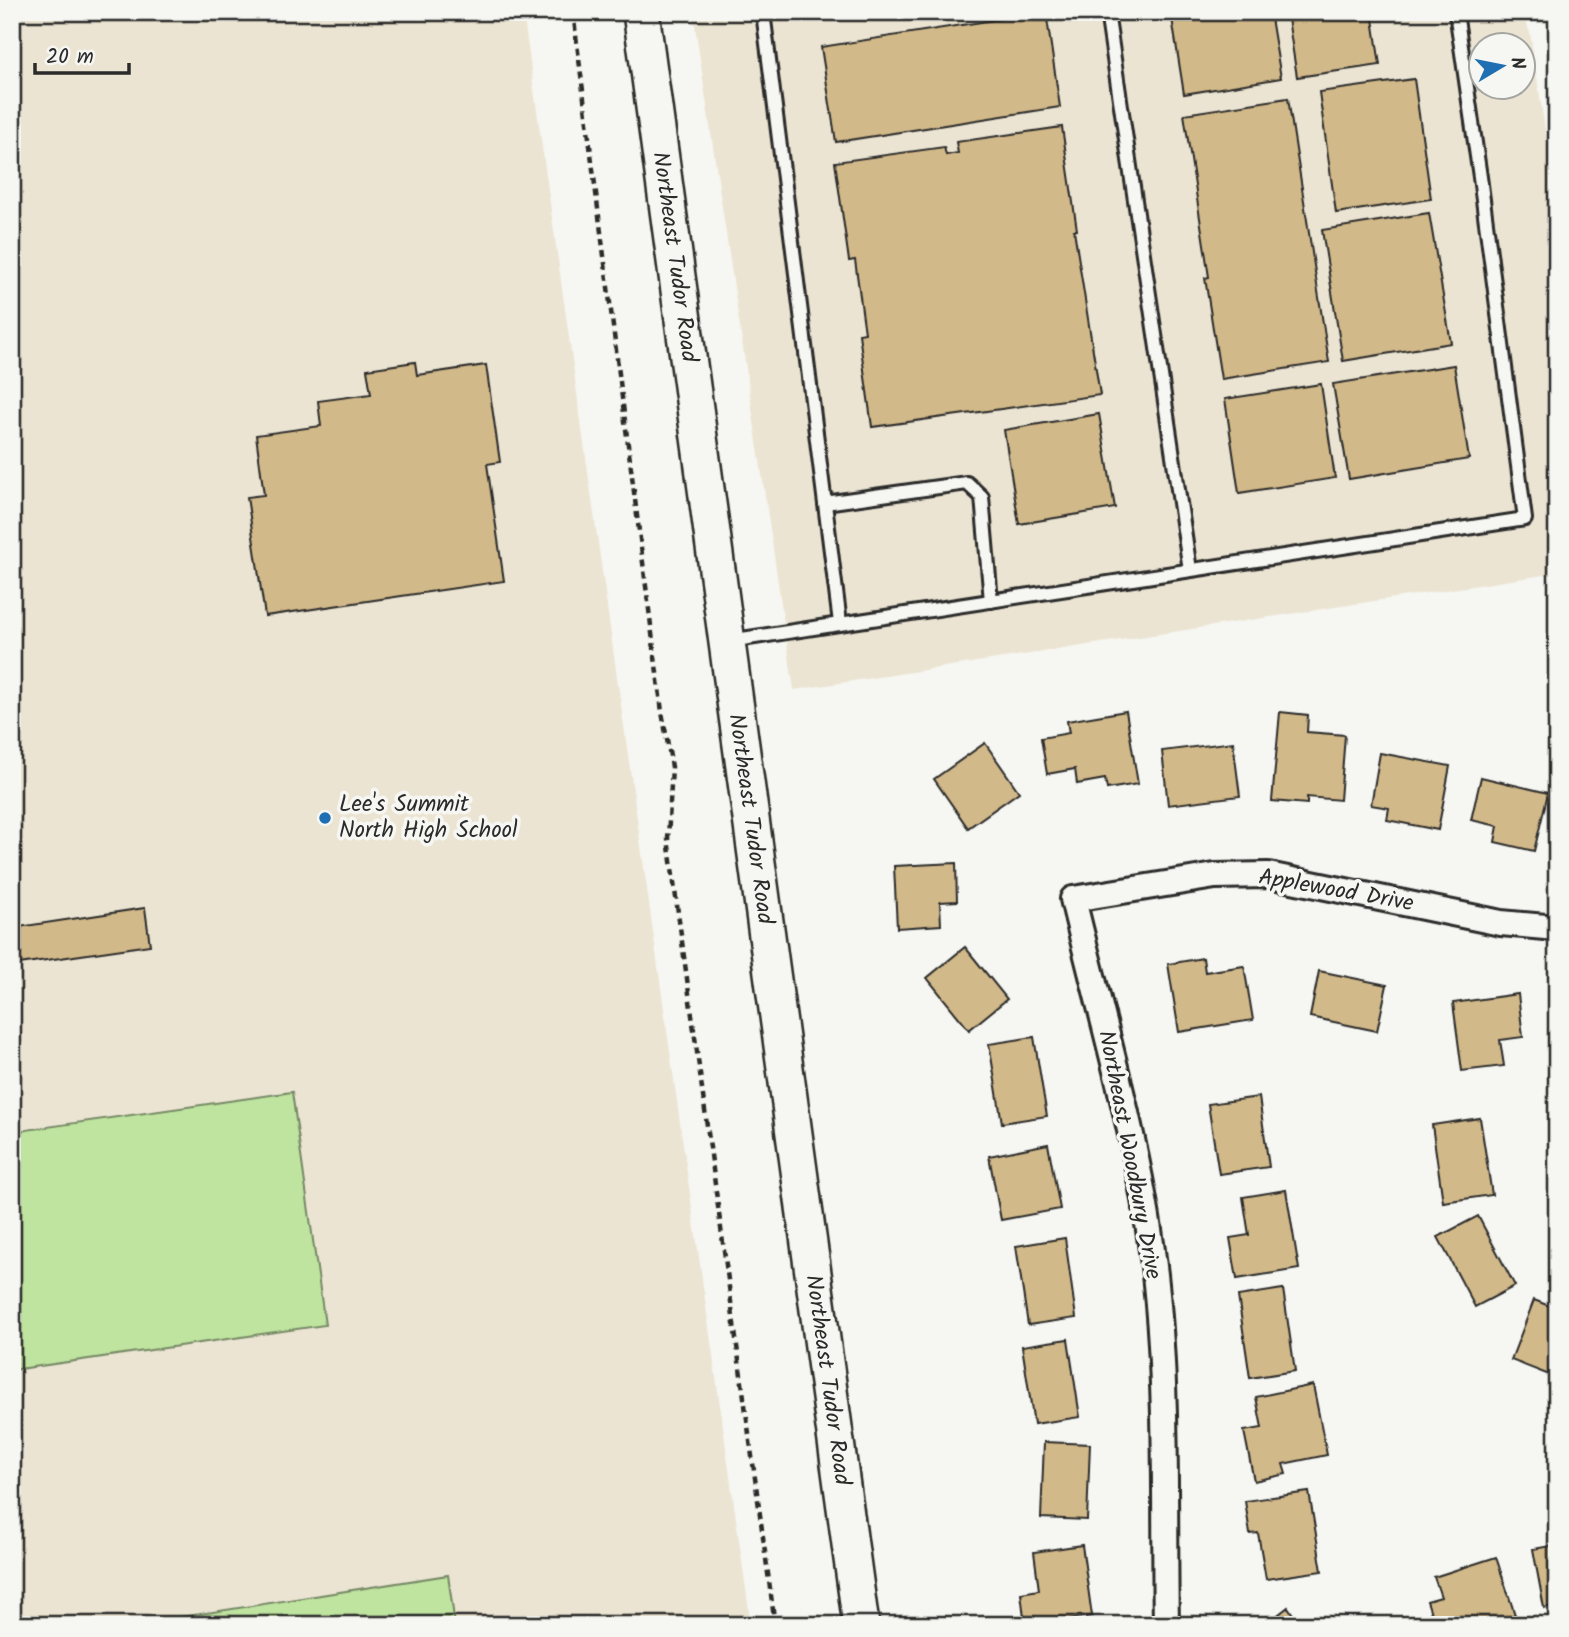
<svg xmlns="http://www.w3.org/2000/svg" width="1569" height="1637" viewBox="0 0 1569 1637" font-family="Kalam,sans-serif">
<style>
.built{fill:#ebe4d2;fill-rule:evenodd}
.green{fill:#bfe49f;stroke:#758865;stroke-width:2}
.building{fill:#d2b989;stroke:#2b2b2b;stroke-width:2}
.lines{fill:none;stroke-linecap:round;stroke-linejoin:round}
.lane-casing{stroke:#2b2b2b;stroke-width:18}
.street-casing{stroke:#2b2b2b;stroke-width:30}
.secondary-casing{stroke:#2b2b2b;stroke-width:40}
.path{stroke:#2b2b2b;stroke-width:4.5;stroke-dasharray:7 5;stroke-linecap:butt}
.lane{stroke:#f6f6f2;stroke-width:12}
.street{stroke:#f6f6f2;stroke-width:24}
.secondary{stroke:#f6f6f2;stroke-width:35}
.poi-dot{fill:#1f6fb2;stroke:#f6f6f2;stroke-width:2.5}
.labels{text-anchor:middle;dominant-baseline:central;stroke-width:7;stroke-linejoin:round;paint-order:stroke}
.street-label{font-size:23px;fill:#2b2b2b;stroke:#f6f6f2}
.poi-label{font-size:23px;fill:#2b2b2b;stroke:#f6f6f2;text-anchor:start}
</style>
<rect width="100%" height="100%" fill="#f6f6f2"/>
<filter id="ink" filterUnits="userSpaceOnUse"><feTurbulence type="fractalNoise" baseFrequency=".0143" numOctaves="2"/><feDisplacementMap in="SourceGraphic" scale="14" xChannelSelector="R" yChannelSelector="G"/><feConvolveMatrix kernelMatrix="1 2 1 2 8 2 1 2 1" color-interpolation-filters="sRGB"/></filter>
<g filter="url(#ink)">
<g class="built">
<path d="M12,12H523L751,1625H12Z"/>
<path d="M693,12H1522L1530,33L1557,206V573L794,690ZM1482,46H1524V88H1482Z"/>
</g>
<g class="green">
<path d="M292,1092L325,1325L12,1370V1132Z"/>
<path d="M448,1575L455,1625H130Z"/>
</g>
<g class="building">
<path d="M1046,12L1060,107L836,142L821,47Z"/>
<path d="M1171,12H1270L1281,78L1184,94Z"/>
<path d="M1287,12H1372L1380,65L1297,77Z"/>
<path d="M1414,79L1431,199L1336,213L1319,92Z"/>
<path d="M1288,98L1329,362L1221,379L1205,278L1209,277L1184,114Z"/>
<path d="M1062,127L1077,230H1074L1100,395L872,427L859,334L865,333L855,260L849,261L835,162L944,147L946,155L958,153L956,142Z"/>
<path d="M1429,213L1451,343L1343,361L1322,230Z"/>
<path d="M415,362L417,375L486,365L500,462L487,464L504,581L265,616L247,497L264,495L256,435L321,426L318,401L371,394L367,369Z"/>
<path d="M1454,365L1469,459L1349,479L1333,384Z"/>
<path d="M1321,384L1335,478L1239,493L1225,399Z"/>
<path d="M1099,414L1115,508L1019,524L1004,430Z"/>
<path d="M1126,711L1138,784L1107,789L1105,779L1077,784L1075,769L1047,774L1041,738L1069,733L1067,721Z"/>
<path d="M1280,712L1308,715L1307,732L1345,735L1340,800L1307,797V804L1272,801Z"/>
<path d="M1233,742L1240,796L1168,805L1162,751Z"/>
<path d="M985,743L1019,792L968,828L934,779Z"/>
<path d="M1380,753L1450,766L1438,830L1387,820L1389,808L1371,805Z"/>
<path d="M1481,777L1548,793L1534,851L1495,842L1498,826L1471,820Z"/>
<path d="M956,863L957,901L940,902L941,925L897,928L894,866Z"/>
<path d="M145,908L150,945L12,965V928Z"/>
<path d="M965,947L1007,999L969,1030L927,978Z"/>
<path d="M1203,958L1205,972L1244,966L1253,1020L1179,1032L1168,964Z"/>
<path d="M1319,971L1387,985L1377,1031L1310,1017Z"/>
<path d="M1518,994L1523,1037L1500,1040L1504,1066L1462,1071L1453,1003Z"/>
<path d="M1034,1037L1047,1116L1002,1123L989,1044Z"/>
<path d="M1259,1097L1269,1167L1219,1174L1208,1104Z"/>
<path d="M1480,1118L1492,1195L1443,1202L1432,1125Z"/>
<path d="M1048,1144L1060,1209L1001,1220L989,1156Z"/>
<path d="M1286,1190L1299,1269L1237,1279L1230,1238L1249,1235L1243,1197Z"/>
<path d="M1478,1216L1515,1286L1475,1307L1438,1237Z"/>
<path d="M1065,1238L1076,1318L1028,1325L1016,1246Z"/>
<path d="M1283,1289L1295,1371L1250,1378L1238,1296Z"/>
<path d="M1534,1300L1557,1309V1378L1511,1360Z"/>
<path d="M1068,1339L1080,1417L1034,1424L1022,1346Z"/>
<path d="M1313,1385L1327,1455L1283,1464L1286,1474L1254,1481L1244,1431L1262,1428L1256,1397Z"/>
<path d="M1044,1442L1090,1444L1087,1520L1041,1518Z"/>
<path d="M1309,1492L1322,1571L1266,1579L1258,1533L1250,1534L1245,1501Z"/>
<path d="M1082,1545L1092,1616L1025,1625L1021,1593L1039,1590L1034,1552Z"/>
<path d="M1557,1545V1605L1544,1608L1533,1549Z"/>
<path d="M1496,1557L1515,1615L1486,1625H1435L1427,1601L1441,1597L1434,1577Z"/>
<path d="M1288,1607L1300,1625H1265Z"/>
</g>
<g class="lines">
<defs>
<g id="lane">
<path d="M763,12L840,623"/>
<path d="M1107,12L1190,570"/>
<path d="M825,503L967,483L982,497L991,601"/>
<path d="M729,641L1525,519L1480,177L1456,12"/>
</g>
<path id="street" d="M1166,1625C1164,1512 1168,1397 1156,1284C1143,1156 1103,1025 1073,899L1215,876L1268,875L1501,923L1557,928"/>
<path id="secondary" d="M641,12L861,1625"/>
</defs>
<use href="#lane" class="lane-casing"/>
<use href="#street" class="street-casing"/>
<use href="#secondary" class="secondary-casing"/>
<path class="path" d="M573,12L662,712L672,767L668,839L775,1625"/>
<use href="#lane" class="lane"/>
<use href="#street" class="street"/>
<use href="#secondary" class="secondary"/>
</g>
</g>
<circle class="poi-dot" cx="325" cy="818" r="7"/>
<g class="labels">
<g class="street-label">
<text transform="translate(674 257) rotate(82)">Northeast Tudor Road</text>
<text transform="translate(750 819) rotate(82)">Northeast Tudor Road</text>
<text transform="translate(1336 891) rotate(10)">Applewood Drive</text>
<text transform="translate(1129 1155) rotate(79)">Northeast Woodbury Drive</text>
<text transform="translate(827 1380) rotate(82)">Northeast Tudor Road</text>
</g>
<g class="poi-label">
<text x="339" y="805">Lee's Summit<tspan x="339" dy="26">North High School</tspan></text>
</g>
</g>
<rect width="1569" height="1637" fill="none" stroke="#f6f6f2" stroke-width="42"/>
<rect x="21" y="21" width="1527" height="1595" fill="none" stroke="#2b2b2b" stroke-width="2.5" filter="url(#ink)"/>
<g transform="translate(1502 66) rotate(80)"><circle r="33" fill="#f6f6f2" stroke="#a5a5a2" stroke-width="2"/>
<path d="M0-5L12 26L0 18L-12 26Z" fill="#1f6fb2"/>
<text y="-10" font-size="19" font-weight="bold" text-anchor="middle" fill="#2b2b2b">N</text>
</g>
<path d="M35 63v10h94v-10" fill="none" stroke="#2b2b2b" stroke-width="3.5"/>
<text x="46" y="63" font-size="21" fill="#2b2b2b" stroke="#f6f6f2" stroke-width="5" paint-order="stroke">20 m</text>
</svg>
